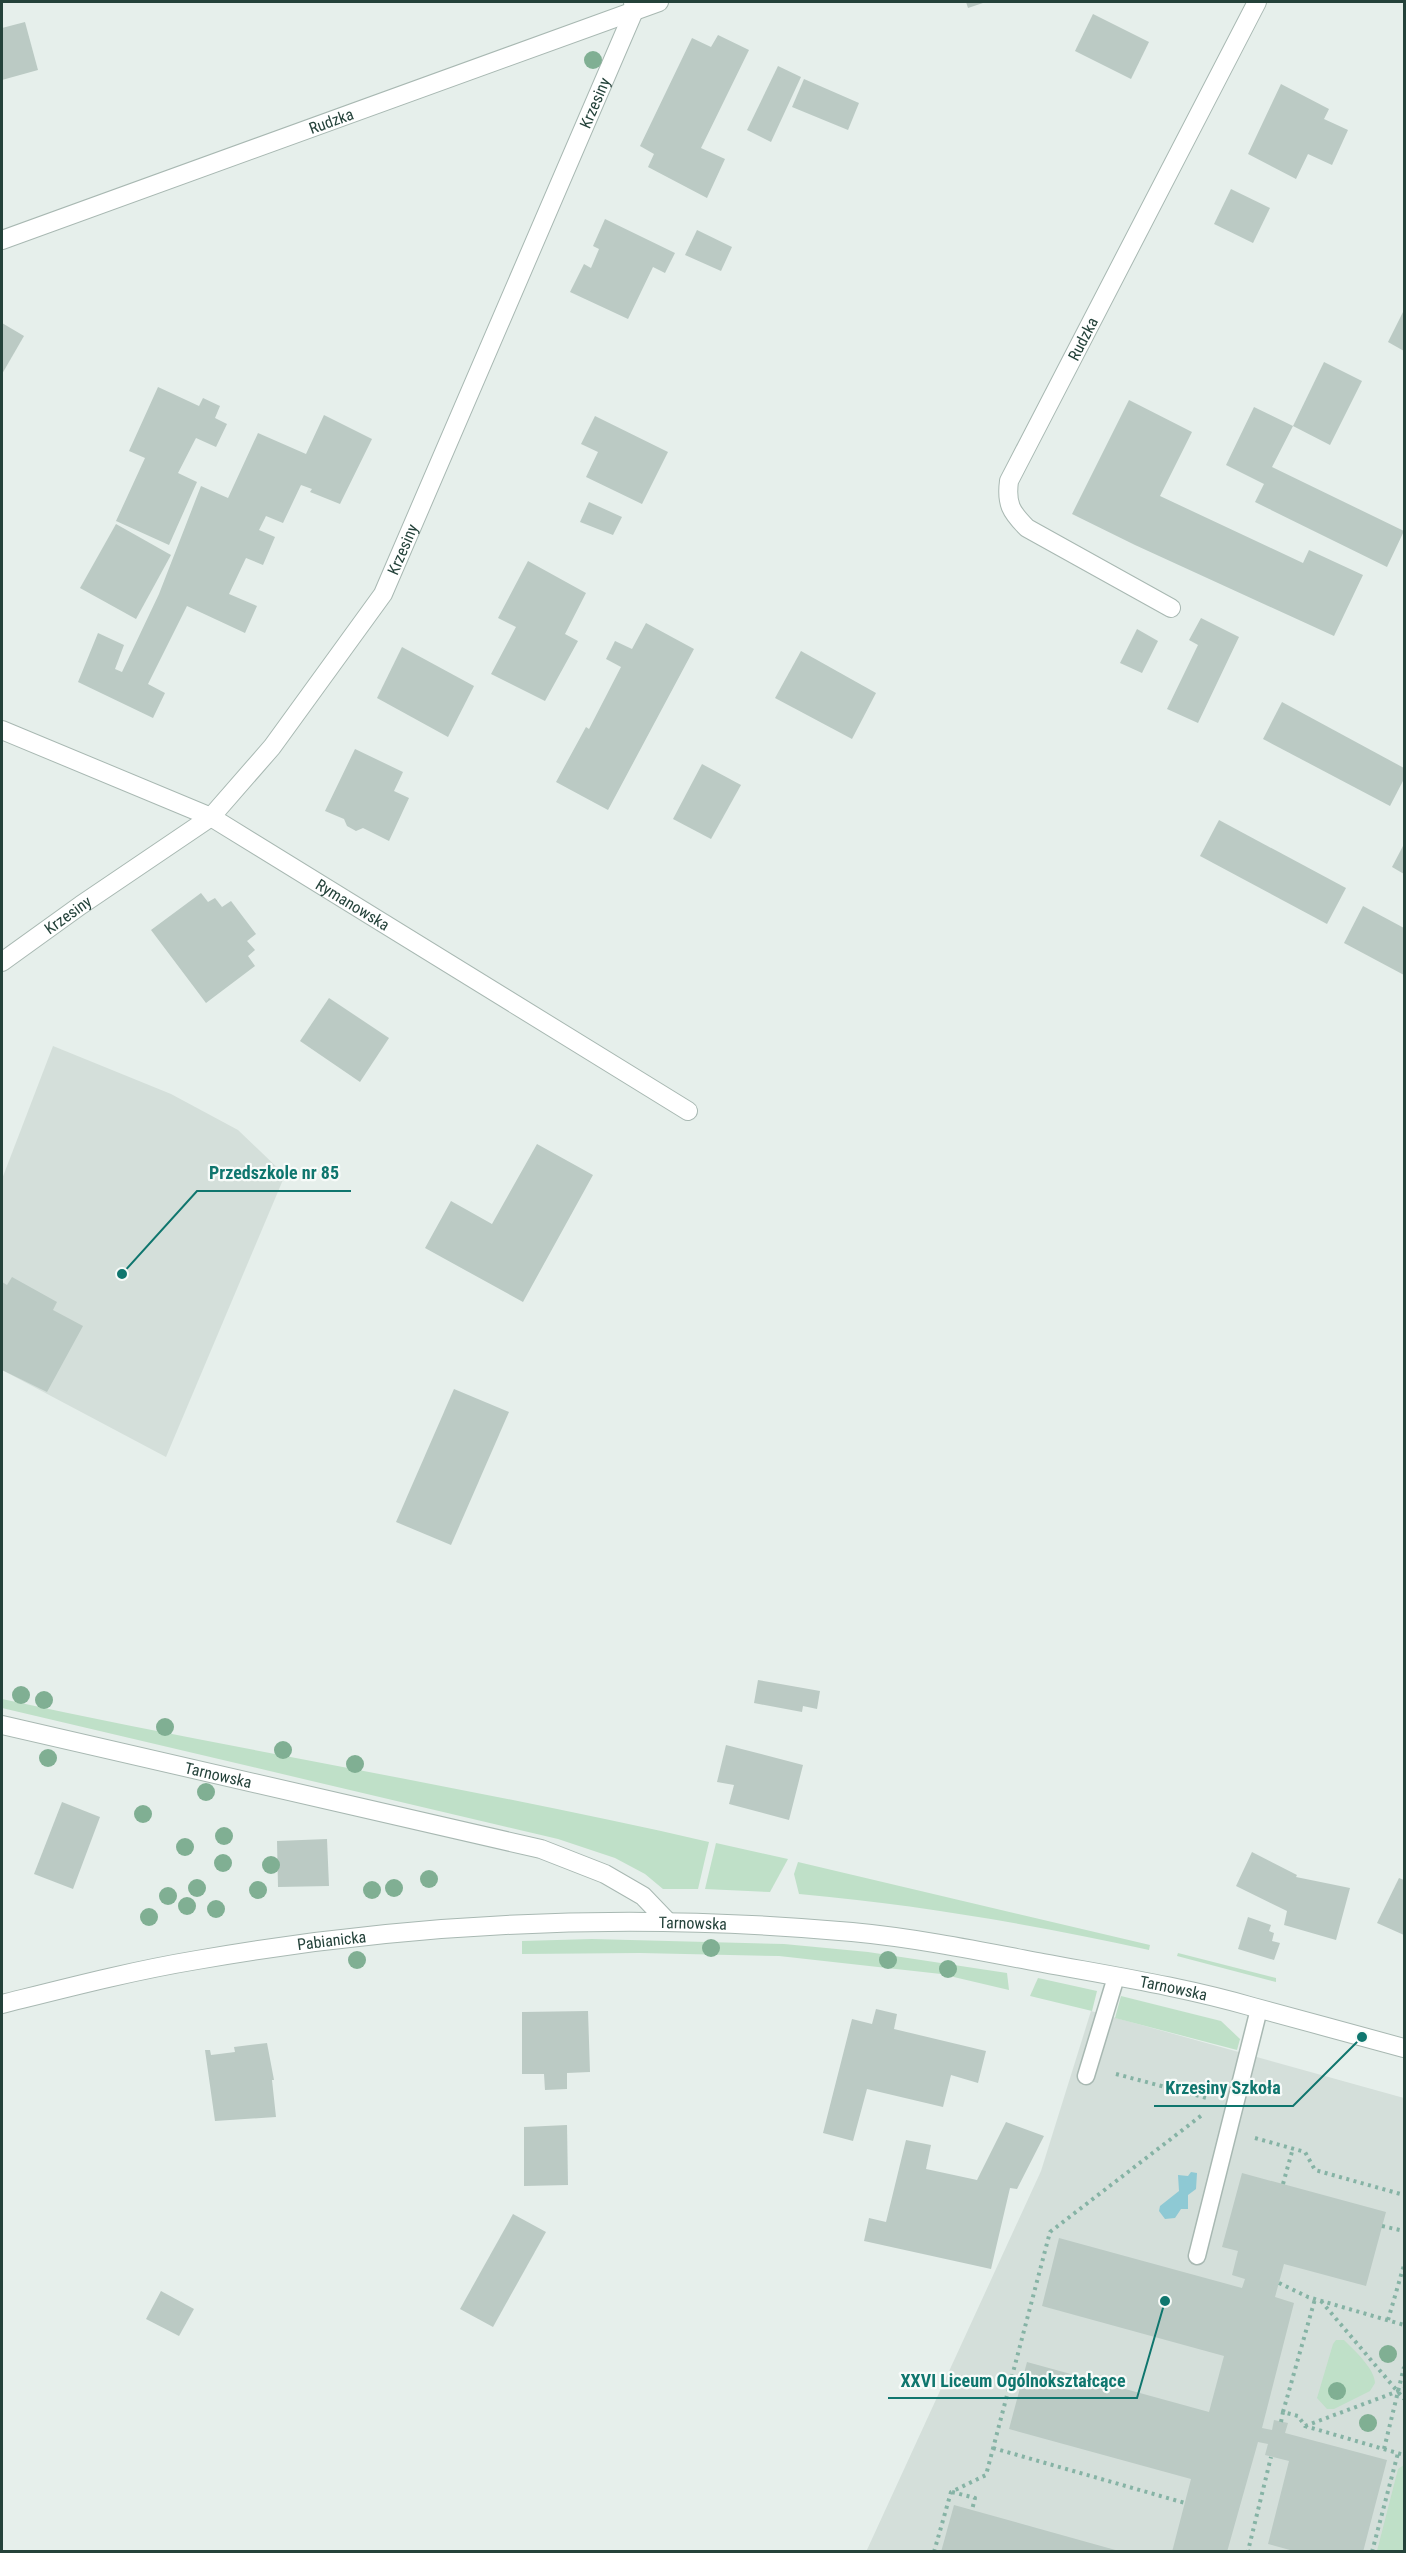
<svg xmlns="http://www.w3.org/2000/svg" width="1406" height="2553" viewBox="0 0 1406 2553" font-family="'Roboto Condensed',sans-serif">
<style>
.built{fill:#d4dfda}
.green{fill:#bfe0c8}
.water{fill:#8ec9d4}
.building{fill:#bbcac4}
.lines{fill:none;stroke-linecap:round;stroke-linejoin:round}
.service-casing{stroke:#a8b8b2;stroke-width:19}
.minor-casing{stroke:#a8b8b2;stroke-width:20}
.tertiary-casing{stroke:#a8b8b2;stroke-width:20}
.path{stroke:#86b3a5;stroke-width:4;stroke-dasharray:3 4.5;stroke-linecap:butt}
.service{stroke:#fff;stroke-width:16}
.minor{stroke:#fff;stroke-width:18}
.tertiary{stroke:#fff;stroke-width:18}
.tree{fill:#80af93}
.labels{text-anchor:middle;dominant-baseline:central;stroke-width:4.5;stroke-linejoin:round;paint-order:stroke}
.street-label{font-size:16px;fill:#24423a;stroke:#f7fbf9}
.leader{fill:none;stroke:#0f766e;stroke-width:2}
.callout-dot{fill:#0f766e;stroke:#f7fbf9;stroke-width:2}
.callout-label{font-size:18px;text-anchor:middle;font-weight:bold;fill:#0f766e;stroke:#f7fbf9;stroke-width:4.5;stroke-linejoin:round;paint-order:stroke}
</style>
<rect width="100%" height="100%" fill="#e6efeb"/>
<g class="built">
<path d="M53,1046L171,1094L238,1130L285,1175L166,1457L2,1370V1179Z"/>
<path d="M1091,2011L1404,2098V2551L866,2552L1041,2171Z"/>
</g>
<g class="green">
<path d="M2,1699C237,1750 474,1788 709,1842L698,1889H663L645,1874L615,1858L558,1839L2,1708Z"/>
<path d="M716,1843L788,1859L770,1892L705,1889Z"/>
<path d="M798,1862L1150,1945L1149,1950C1031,1924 919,1905 799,1894L794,1874Z"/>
<path d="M592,1939L784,1944L868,1952L1007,1973L1009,1990L941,1974L779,1956L640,1953L522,1954V1941Z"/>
<path d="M1178,1953L1276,1978V1982L1177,1956Z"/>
<path d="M1038,1978L1097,1991L1092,2011L1030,1996Z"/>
<path d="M1121,1996L1221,2021L1240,2039L1237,2050L1115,2018Z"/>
<path d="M1336,2340H1344C1354,2350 1375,2369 1375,2383L1370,2391L1334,2409H1327L1317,2398L1333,2344Z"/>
<path d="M1404,2465V2551H1377L1398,2469Z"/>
</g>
<path class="water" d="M1191,2172L1197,2173L1196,2189L1188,2195V2209H1181L1175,2218L1165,2219L1159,2211L1160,2206L1179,2191L1178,2175L1188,2176Z"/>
<g class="building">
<path d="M966,2H986L968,8Z"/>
<path d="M1093,14L1149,42L1131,79L1075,51Z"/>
<path d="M25,22L38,70L2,80V28Z"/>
<path d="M718,35L749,50L701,148L725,159L707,198L648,167L654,154L640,146L692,38L711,47Z"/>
<path d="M778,66L801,77L771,142L747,130Z"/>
<path d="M804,79L859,103L848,130L792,107Z"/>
<path d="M1281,84L1329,109L1324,119L1348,130L1332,165L1308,154L1296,179L1248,154Z"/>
<path d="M1231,189L1270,208L1253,243L1214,224Z"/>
<path d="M605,219L675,253L665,273L653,267L628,319L570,292L584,264L591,268L599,249L593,246Z"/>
<path d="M697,230L732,247L721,271L685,255Z"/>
<path d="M1404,310V351L1388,342Z"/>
<path d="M2,323L24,336L2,374Z"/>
<path d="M1324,362L1362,381L1330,445L1293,426Z"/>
<path d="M158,387L199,406L203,398L220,406L215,418L227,424L216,447L196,438L178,473L197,482L169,545L116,521L145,458L129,451Z"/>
<path d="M1129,400L1192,432L1160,496L1303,563L1309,550L1363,575L1334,636L1135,545L1072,514Z"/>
<path d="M1254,407L1293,426L1272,467L1404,531L1387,567L1255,502L1264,484L1226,465Z"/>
<path d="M324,415L372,439L340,504L310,492L312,489L301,485L283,523L266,516L259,530L275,537L263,565L246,558L229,594L257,606L245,633L187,606L148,684L165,693L153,718L78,682L98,633L124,645L115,669L122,672L159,594L201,486L228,498L258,433L306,454Z"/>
<path d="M595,416L668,452L642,504L586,477L598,452L581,444Z"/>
<path d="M589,502L622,517L613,535L580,522Z"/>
<path d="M116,524L171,555L136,619L80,588Z"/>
<path d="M528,561L586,593L565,634L578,641L545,701L491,674L516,627L498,618Z"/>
<path d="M1201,618L1239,637L1198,723L1167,709L1198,645L1189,640Z"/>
<path d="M646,623L694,649L608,810L556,782L586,727L589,729L621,667L606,659L615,641L632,649Z"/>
<path d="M1137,629L1158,641L1142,673L1120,663Z"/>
<path d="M402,647L474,686L448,737L377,698Z"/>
<path d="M801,651L876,693L852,739L775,698Z"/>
<path d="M1282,702L1404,768V779L1390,806L1263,739Z"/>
<path d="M355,749L403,772L394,791L409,798L389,841L363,828L356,831L347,826L344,819L325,811Z"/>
<path d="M702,764L741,785L711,839L673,819Z"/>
<path d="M1219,820L1346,888L1327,924L1200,856Z"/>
<path d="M1404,844V874L1392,867Z"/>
<path d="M201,893L208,902L215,898L222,907L231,901L256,934L247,941L255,950L248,956L255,966L206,1003L151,930Z"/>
<path d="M1363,906L1404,928V975L1344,943Z"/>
<path d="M329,998L389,1038L360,1082L300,1041Z"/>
<path d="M537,1144L593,1175L523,1302L425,1248L451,1201L492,1224Z"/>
<path d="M12,1277L57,1302L53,1310L83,1326L47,1392L2,1370V1282L7,1285Z"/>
<path d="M454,1389L509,1412L451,1545L396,1522Z"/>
<path d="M758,1680L820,1691L817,1709L803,1706L802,1712L754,1703Z"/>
<path d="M726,1745L803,1765L789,1820L729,1804L734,1785L717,1782Z"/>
<path d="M62,1802L100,1817L73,1889L34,1874Z"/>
<path d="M327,1839L329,1886L278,1887L277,1841Z"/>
<path d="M1252,1852L1297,1875L1296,1877L1350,1888L1336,1940L1284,1925L1287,1911L1236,1886Z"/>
<path d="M1399,1878L1404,1880V1935L1377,1923Z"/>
<path d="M1248,1917L1271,1925L1269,1931L1274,1933L1272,1941L1280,1943L1274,1960L1238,1949Z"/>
<path d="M876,2009L897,2014L894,2029L986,2051L978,2083L951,2075L943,2107L867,2089L853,2141L823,2133L852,2019L872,2024Z"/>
<path d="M588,2011L590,2072L567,2073V2089L545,2090L544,2074H522V2012Z"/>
<path d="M267,2043L274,2080H272L276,2117L215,2121L205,2050H210L211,2055L235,2052L234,2047Z"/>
<path d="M1006,2122L1044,2136L1017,2189L1010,2188L991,2269L864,2241L869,2218L886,2222L906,2140L931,2145L926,2169L977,2180Z"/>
<path d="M567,2125L568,2185L524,2186V2127Z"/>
<path d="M1242,2173L1386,2212L1366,2286L1284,2264L1275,2297L1294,2303L1262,2428L1272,2430L1274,2420L1288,2423L1285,2433L1387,2460L1363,2552H1297L1268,2544L1289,2461L1265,2455L1268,2444L1258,2442L1227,2552H1172L1191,2479L1009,2429L1027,2362L1209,2412L1224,2356L1042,2306L1059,2238L1242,2288L1245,2279L1232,2275L1238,2251L1222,2247Z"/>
<path d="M513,2214L546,2232L493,2327L460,2309Z"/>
<path d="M161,2291L194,2309L179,2336L146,2319Z"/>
<path d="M954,2505L1119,2551V2552H941Z"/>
</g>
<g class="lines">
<defs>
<g id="service">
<path d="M1086,2076L1116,1977"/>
<path d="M1197,2256L1259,2009"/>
</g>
<g id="minor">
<path id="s1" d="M2,240L659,2"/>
<path id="s2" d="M1171,608L1027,528C1011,512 1006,504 1009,481L1257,2"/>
<path id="s3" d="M2,730L211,817L688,1111"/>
<path id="s4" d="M2,962L81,905L211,817L272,747L383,594L634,11L633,2"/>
<path id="s5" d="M2,1725L541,1849L605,1874L643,1896L667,1921"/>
</g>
<g id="tertiary">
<path id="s6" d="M2,2004C66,1988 131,1971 197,1960C413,1922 633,1912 852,1932C916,1938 980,1951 1043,1963C1113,1976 1184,1987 1253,2007C1303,2021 1354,2034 1404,2048"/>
</g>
</defs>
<use href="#service" class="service-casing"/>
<use href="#minor" class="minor-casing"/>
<use href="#tertiary" class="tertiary-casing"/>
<g class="path">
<path d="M1116,2074L1207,2098"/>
<path d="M1255,2138L1305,2152L1315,2170L1404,2195"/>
<path d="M1283,2184L1293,2148"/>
<path d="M1382,2226L1404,2231"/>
<path d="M1279,2283L1308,2297L1404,2325"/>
<path d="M1321,2301L1404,2399"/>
<path d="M1388,2320L1404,2265"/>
<path d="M1283,2412L1315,2299"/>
<path d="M1281,2422L1283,2412L1298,2416L1305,2426L1404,2455"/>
<path d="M1305,2426L1404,2389"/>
<path d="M993,2448L1185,2503"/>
<path d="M1384,2449L1404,2367"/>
<path d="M952,2492L975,2498L972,2510"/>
<path d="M934,2552L951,2492L986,2475L1050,2232L1202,2115"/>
<path d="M1250,2552L1248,2551L1271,2457"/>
<path d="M1372,2552L1398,2453"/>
</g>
<use href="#service" class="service"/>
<use href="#minor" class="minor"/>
<use href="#tertiary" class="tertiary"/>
</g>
<g class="tree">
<circle cx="593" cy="60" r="9"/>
<circle cx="21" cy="1695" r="9"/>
<circle cx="44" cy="1700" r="9"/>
<circle cx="165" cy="1727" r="9"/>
<circle cx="283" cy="1750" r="9"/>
<circle cx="48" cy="1758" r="9"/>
<circle cx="355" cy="1764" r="9"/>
<circle cx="206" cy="1792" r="9"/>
<circle cx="143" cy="1814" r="9"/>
<circle cx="224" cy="1836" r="9"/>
<circle cx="185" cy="1847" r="9"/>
<circle cx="223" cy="1863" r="9"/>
<circle cx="271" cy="1865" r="9"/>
<circle cx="429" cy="1879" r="9"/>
<circle cx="197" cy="1888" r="9"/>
<circle cx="394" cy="1888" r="9"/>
<circle cx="258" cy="1890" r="9"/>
<circle cx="372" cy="1890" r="9"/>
<circle cx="168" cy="1896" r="9"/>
<circle cx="187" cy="1906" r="9"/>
<circle cx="216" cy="1909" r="9"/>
<circle cx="149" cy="1917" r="9"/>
<circle cx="711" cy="1948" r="9"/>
<circle cx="357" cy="1960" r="9"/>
<circle cx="888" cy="1960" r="9"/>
<circle cx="948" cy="1969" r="9"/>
<circle cx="1388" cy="2354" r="9"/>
<circle cx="1337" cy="2391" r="9"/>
<circle cx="1368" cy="2423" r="9"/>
</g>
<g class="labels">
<g class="street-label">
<text stroke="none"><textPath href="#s4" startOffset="1071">Krzesiny</textPath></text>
<text stroke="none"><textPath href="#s1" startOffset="350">Rudzka</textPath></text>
<text stroke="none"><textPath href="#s2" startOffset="378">Rudzka</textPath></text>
<text stroke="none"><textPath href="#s4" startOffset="585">Krzesiny</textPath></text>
<text stroke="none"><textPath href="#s3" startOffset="393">Rymanowska</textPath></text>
<text stroke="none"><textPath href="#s4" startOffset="81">Krzesiny</textPath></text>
<text stroke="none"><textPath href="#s5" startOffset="222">Tarnowska</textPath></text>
<text stroke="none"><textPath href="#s6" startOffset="698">Tarnowska</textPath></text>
<text stroke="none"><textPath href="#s6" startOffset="336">Pabianicka</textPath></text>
<text stroke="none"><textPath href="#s6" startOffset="1184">Tarnowska</textPath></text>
</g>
</g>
<path class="leader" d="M122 1274L197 1191H351M1362 2037L1293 2106H1154M1165 2301L1137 2398H888"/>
<g class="callout-dot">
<circle cx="122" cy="1274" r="6"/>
<circle cx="1362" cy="2037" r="6"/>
<circle cx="1165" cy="2301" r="6"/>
</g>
<g class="callout-label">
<text x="274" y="1179">Przedszkole nr 85</text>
<text x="1223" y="2094">Krzesiny Szkoła</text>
<text x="1013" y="2387">XXVI Liceum Ogólnokształcące</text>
</g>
<rect width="1406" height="2553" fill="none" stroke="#24423a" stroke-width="6"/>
</svg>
